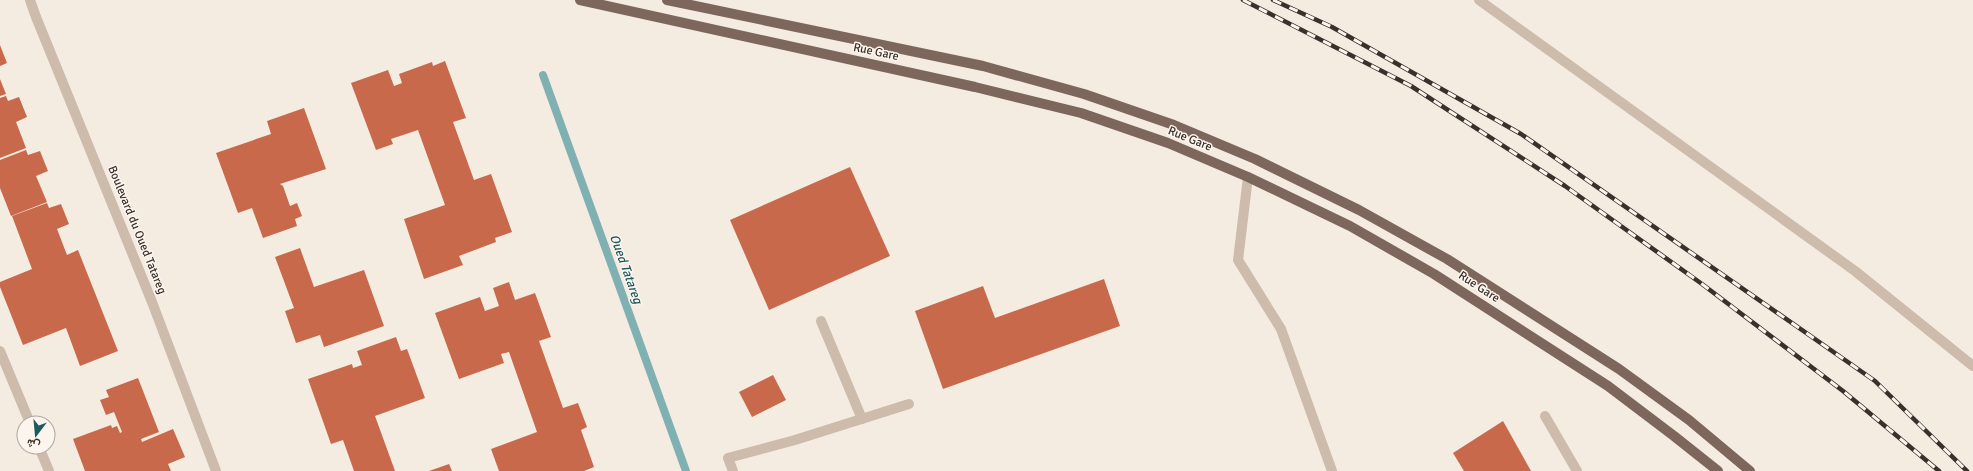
<svg xmlns="http://www.w3.org/2000/svg" width="1973" height="471" viewBox="0 0 1973 471" font-family="Signika,Vazirmatn,sans-serif">
<style>
.lines{fill:none;stroke-linecap:round;stroke-linejoin:round}
.stream{stroke:#7fb0b2;stroke-width:8}
.building{fill:#c8694b}
.minor{stroke:#cdbbac;stroke-width:10}
.major{stroke:#7d675c;stroke-width:10}
.rail-casing{stroke:#3b302b;stroke-width:4.5}
.rail{stroke:#fbf5ee;stroke-width:3;stroke-dasharray:9;stroke-linecap:butt}
.labels{text-anchor:middle;dominant-baseline:central;stroke-width:3;stroke-linejoin:round;paint-order:stroke}
.street-label{font-size:12px;fill:#3b302b;stroke:#fbf5ee}
.water-label{font-size:13px;font-style:italic;fill:#1f5a5e;stroke:#fbf5ee}
</style>
<rect width="100%" height="100%" fill="#f4ebe1"/>
<g class="lines">
<path class="stream" d="M543,75L686,471"/>
</g>
<g class="building">
<path d="M0,45L7,63L0,66Z"/>
<path d="M445,61L466,118L453,122L474,180L491,174L512,232L495,238L496,242L459,256L463,265L424,279L404,219L445,205L418,130L391,139L393,144L376,150L351,83L388,70L394,86L402,83L399,74L432,62L433,66Z"/>
<path d="M0,79L6,94L0,96Z"/>
<path d="M6,96L8,101L19,97L27,117L16,122L26,148L0,158V98Z"/>
<path d="M304,108L326,169L280,184L283,186L290,206L297,203L302,216L295,219L297,226L263,238L252,208L238,213L216,153L271,134L267,121Z"/>
<path d="M26,150L28,155L40,151L48,171L36,176L47,202L11,216L0,188V160Z"/>
<path d="M850,167L890,256L769,310L730,220Z"/>
<path d="M47,203L49,208L61,204L69,224L57,229L67,255L78,250L118,351L80,366L66,328L23,345L0,287V282L32,269L12,216Z"/>
<path d="M300,248L314,287L364,270L384,326L324,347L320,335L296,343L285,311L294,308L275,257Z"/>
<path d="M1104,279L1120,326L943,389L915,311L983,286L995,318Z"/>
<path d="M509,282L515,300L535,293L551,337L539,341L563,408L578,403L587,427L581,430L594,467L584,471H499L491,449L537,432L509,352L501,354L504,363L459,379L435,313L480,297L485,311L499,306L493,288Z"/>
<path d="M396,337L401,351L407,349L425,398L375,416L395,471H354L343,440L331,444L308,379L352,364L353,368L362,365L357,351Z"/>
<path d="M773,375L786,400L752,417L739,392Z"/>
<path d="M138,378L159,432L141,439L142,442L173,429L185,457L168,464L171,471H85L73,439L111,425L112,428L117,426L120,433L122,432L114,412L106,415L100,400L109,397L106,390Z"/>
<path d="M1503,421L1531,471H1464L1453,453Z"/>
<path d="M449,464L452,471H429Z"/>
</g>
<g class="lines">
<g class="minor">
<path d="M30,0L36,17L152,302L216,471"/>
<path d="M1479,0L1855,271L1973,366"/>
<path d="M1248,177L1238,260L1281,329L1332,471"/>
<path d="M821,321L862,419"/>
<path d="M0,351L30,423"/>
<path d="M1545,416L1577,471"/>
<path d="M39,447L49,471"/>
<path d="M733,471L728,458L795,440L909,404"/>
</g>
<g class="major">
<path d="M580,0L975,87L1081,113L1168,143L1248,177L1350,226L1434,274L1608,386L1674,436L1718,471"/>
<path d="M667,0L983,66L1084,94L1174,125L1255,159L1359,210L1447,259L1619,369L1689,420L1750,471"/>
</g>
<defs>
<g id="rail">
<path d="M1243,0L1411,86L1565,186L1702,284L1843,391L1939,471"/>
<path d="M1273,0L1332,27L1521,134L1875,381L1967,471"/>
</g>
</defs>
<use href="#rail" class="rail-casing"/>
<use href="#rail" class="rail"/>
</g>
<g class="labels">
<g class="street-label">
<text transform="translate(876 52) rotate(12)">Rue Gare</text>
<text transform="translate(1190 139) rotate(22)">Rue Gare</text>
<text transform="translate(137 230) rotate(68)">Boulevard du Oued Tatareg</text>
<text transform="translate(1479 287) rotate(33)">Rue Gare</text>
</g>
<g class="water-label">
<text transform="translate(626 269) rotate(70)">Oued Tatareg</text>
</g>
</g>
<g transform="translate(36 435) rotate(196)"><circle r="19" fill="#fbf5ee" stroke="#aea6a0"/>
<path d="M0-3L7 15L0 10L-7 15Z" fill="#1f5a5e"/>
<text y="-6" font-size="11" font-weight="bold" text-anchor="middle" fill="#3b302b">ش</text>
</g>
</svg>
